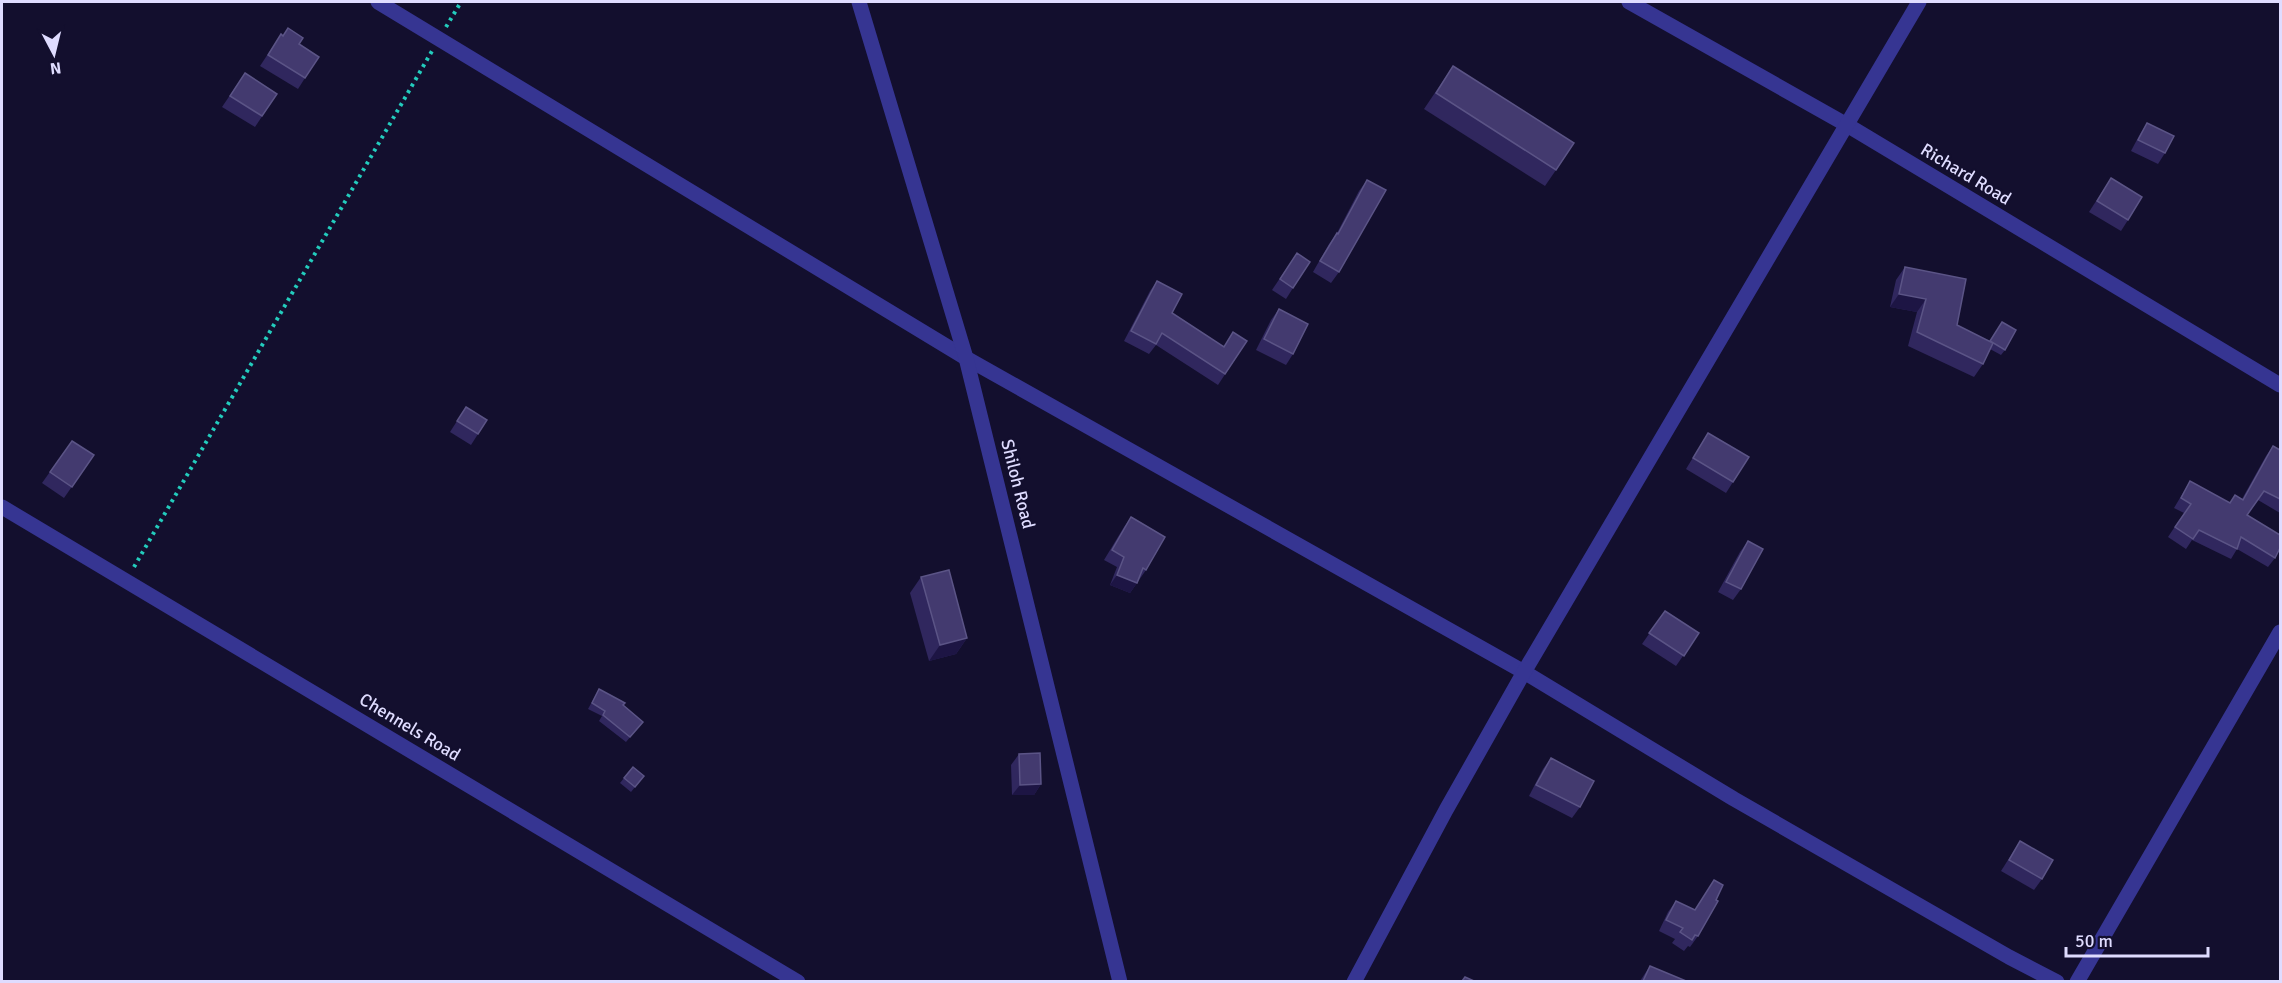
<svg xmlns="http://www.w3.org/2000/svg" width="2282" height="983" viewBox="0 0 2282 983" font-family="Signika,sans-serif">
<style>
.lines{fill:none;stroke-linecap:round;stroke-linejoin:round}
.path{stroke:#23ccbd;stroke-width:4;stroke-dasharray:3 4.5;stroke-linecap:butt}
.minor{stroke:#363592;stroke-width:15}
.wall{fill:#30275e}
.shaded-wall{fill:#1d1544}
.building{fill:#433a6f;stroke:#5b5486;stroke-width:1.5}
.labels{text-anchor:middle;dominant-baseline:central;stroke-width:4.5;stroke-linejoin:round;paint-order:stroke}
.street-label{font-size:18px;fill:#dfdcff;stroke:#130f2e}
</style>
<rect width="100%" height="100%" fill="#130f2e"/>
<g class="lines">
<g class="path">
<path d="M446,27L461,2"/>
<path d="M134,567L432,51"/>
</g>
<g class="minor">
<path d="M378,2L966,358L1524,672L1734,799L2009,957L2057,982"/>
<path d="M859,2L966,358L1120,982"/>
<path d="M1629,2L1847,125L2280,385"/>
<path d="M2,507L798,982"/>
<path d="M1354,982L1446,810L1524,672L1919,2"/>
<path d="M2077,982L2280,632"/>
</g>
</g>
<g class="wall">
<path d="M281,34L299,44L305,78L298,89L260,66Z"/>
<path d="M1453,66L1556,170L1545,186L1424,109Z"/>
<path d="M245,73L277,94L255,127L222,107Z"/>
<path d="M2147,123L2165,153L2158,164L2131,151L2140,134Z"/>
<path d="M2111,178L2128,220L2121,231L2089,212Z"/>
<path d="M1367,180L1339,272L1331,283L1313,272L1329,244L1337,233L1359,191Z"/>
<path d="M1297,253L1293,288L1286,299L1272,290Z"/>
<path d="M1905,267L1957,325L1990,341L2002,322L2005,350L2001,355L1990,349L1983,364L1974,377L1908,346L1917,312L1890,307L1896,280Z"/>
<path d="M1157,281L1172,313L1223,346L1247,341L1218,385L1156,345L1149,354L1124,341L1150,291Z"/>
<path d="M1279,309L1293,354L1286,365L1256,350L1271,320Z"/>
<path d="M466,407L478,434L471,445L450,432Z"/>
<path d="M1708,433L1733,482L1726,493L1686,469Z"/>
<path d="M72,441L94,455L64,498L42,483Z"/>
<path d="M2273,446L2280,450V513L2258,500L2247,515L2275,558L2268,567L2237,549L2231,559L2192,540L2186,549L2168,537L2184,513L2174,508L2190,481L2229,503L2242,499L2266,456Z"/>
<path d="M1131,517L1146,570L1130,593L1110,585L1117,567L1104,560L1124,527Z"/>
<path d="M1748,541L1741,589L1733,600L1718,592L1740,552Z"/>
<path d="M921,577L967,638L956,654L929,661L910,593Z"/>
<path d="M1665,611L1699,633L1676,666L1642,644Z"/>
<path d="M599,689L623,705L643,722L626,742L599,721L602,716L588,709Z"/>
<path d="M1019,754L1041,784L1034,795H1012L1011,765Z"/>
<path d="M1551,758L1580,807L1572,818L1529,796L1543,769Z"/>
<path d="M624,778L640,781L631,792L620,783Z"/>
<path d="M2020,841L2042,879L2034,890L2001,871Z"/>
<path d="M1676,901L1698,936L1690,947L1688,946L1684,951L1672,943L1675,939L1659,931L1668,912Z"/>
<path d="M1650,966L1686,981H1640Z"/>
</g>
<g class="shaded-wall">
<path d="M1899,294L1926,299L1917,312L1890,307Z"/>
<path d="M1117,575L1137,583L1130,593L1110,585Z"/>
<path d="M967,638L956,654L929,661L940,645Z"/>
<path d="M1041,784L1034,795H1012L1020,785Z"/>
</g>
<g class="building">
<path d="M288,28L303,38L299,44L319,57L305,78L268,55L281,34L283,36Z"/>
<path d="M1453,66L1574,143L1556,170L1436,93Z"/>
<path d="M245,73L277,94L262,116L230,96Z"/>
<path d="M2147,123L2174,136L2165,153L2138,140Z"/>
<path d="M2111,178L2142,197L2128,220L2097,201Z"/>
<path d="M1367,180L1386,190L1339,272L1320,261L1337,233L1338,234Z"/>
<path d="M1297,253L1310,262L1293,288L1280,279Z"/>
<path d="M1905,267L1966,279L1957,325L1993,343L1983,364L1917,332L1926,299L1899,294Z"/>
<path d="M1157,281L1182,294L1172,313L1224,347L1233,332L1247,341L1225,374L1162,333L1156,344L1131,331Z"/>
<path d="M1279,309L1308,324L1293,354L1264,339Z"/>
<path d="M2002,322L2016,330L2005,350L1990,341Z"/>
<path d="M466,407L487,420L478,434L457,421Z"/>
<path d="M1708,433L1749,457L1733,482L1693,458Z"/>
<path d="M72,441L94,455L72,487L50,472Z"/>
<path d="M2273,446L2280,450V499L2264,491L2247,515L2280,535V548L2275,558L2241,537L2237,549L2199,530L2193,539L2175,527L2191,504L2181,498L2190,481L2230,503L2235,495L2243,500Z"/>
<path d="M1131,517L1165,537L1146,570L1143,568L1137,583L1117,575L1124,557L1112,550Z"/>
<path d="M1748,541L1763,549L1741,589L1726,582Z"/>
<path d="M949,570L967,638L940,645L921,577Z"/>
<path d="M1665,611L1699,633L1684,656L1649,633Z"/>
<path d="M599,689L625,703L623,705L643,722L630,737L603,715L605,711L592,703Z"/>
<path d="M1040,753L1041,784L1020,785L1019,754Z"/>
<path d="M1551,758L1594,781L1580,807L1536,785Z"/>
<path d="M633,767L644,776L635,787L624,778Z"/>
<path d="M2020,841L2053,860L2042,879L2009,860Z"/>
<path d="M1714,880L1723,885L1716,900L1718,901L1698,936L1695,935L1692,940L1680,932L1683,928L1666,920L1676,901L1695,910Z"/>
<path d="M1650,966L1686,981H1643Z"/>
<path d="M1465,977L1474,981H1462Z"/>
</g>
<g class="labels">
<g class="street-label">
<text transform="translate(1966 174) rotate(31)">Richard Road</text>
<text transform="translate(1018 484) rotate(76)">Shiloh Road</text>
<text transform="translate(410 727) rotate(31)">Chennels Road</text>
</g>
</g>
<rect width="2282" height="983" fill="none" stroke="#dfdcff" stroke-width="6"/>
<g transform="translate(54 54) rotate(173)" stroke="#130f2e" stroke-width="4.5" paint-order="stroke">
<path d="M0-4.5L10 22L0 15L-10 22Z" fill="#dfdcff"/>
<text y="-9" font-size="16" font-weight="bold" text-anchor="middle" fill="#dfdcff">N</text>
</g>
<path d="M2066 947v9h142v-9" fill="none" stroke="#dfdcff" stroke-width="3"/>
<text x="2075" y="947" font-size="18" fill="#dfdcff" stroke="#130f2e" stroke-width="4.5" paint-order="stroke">50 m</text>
</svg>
